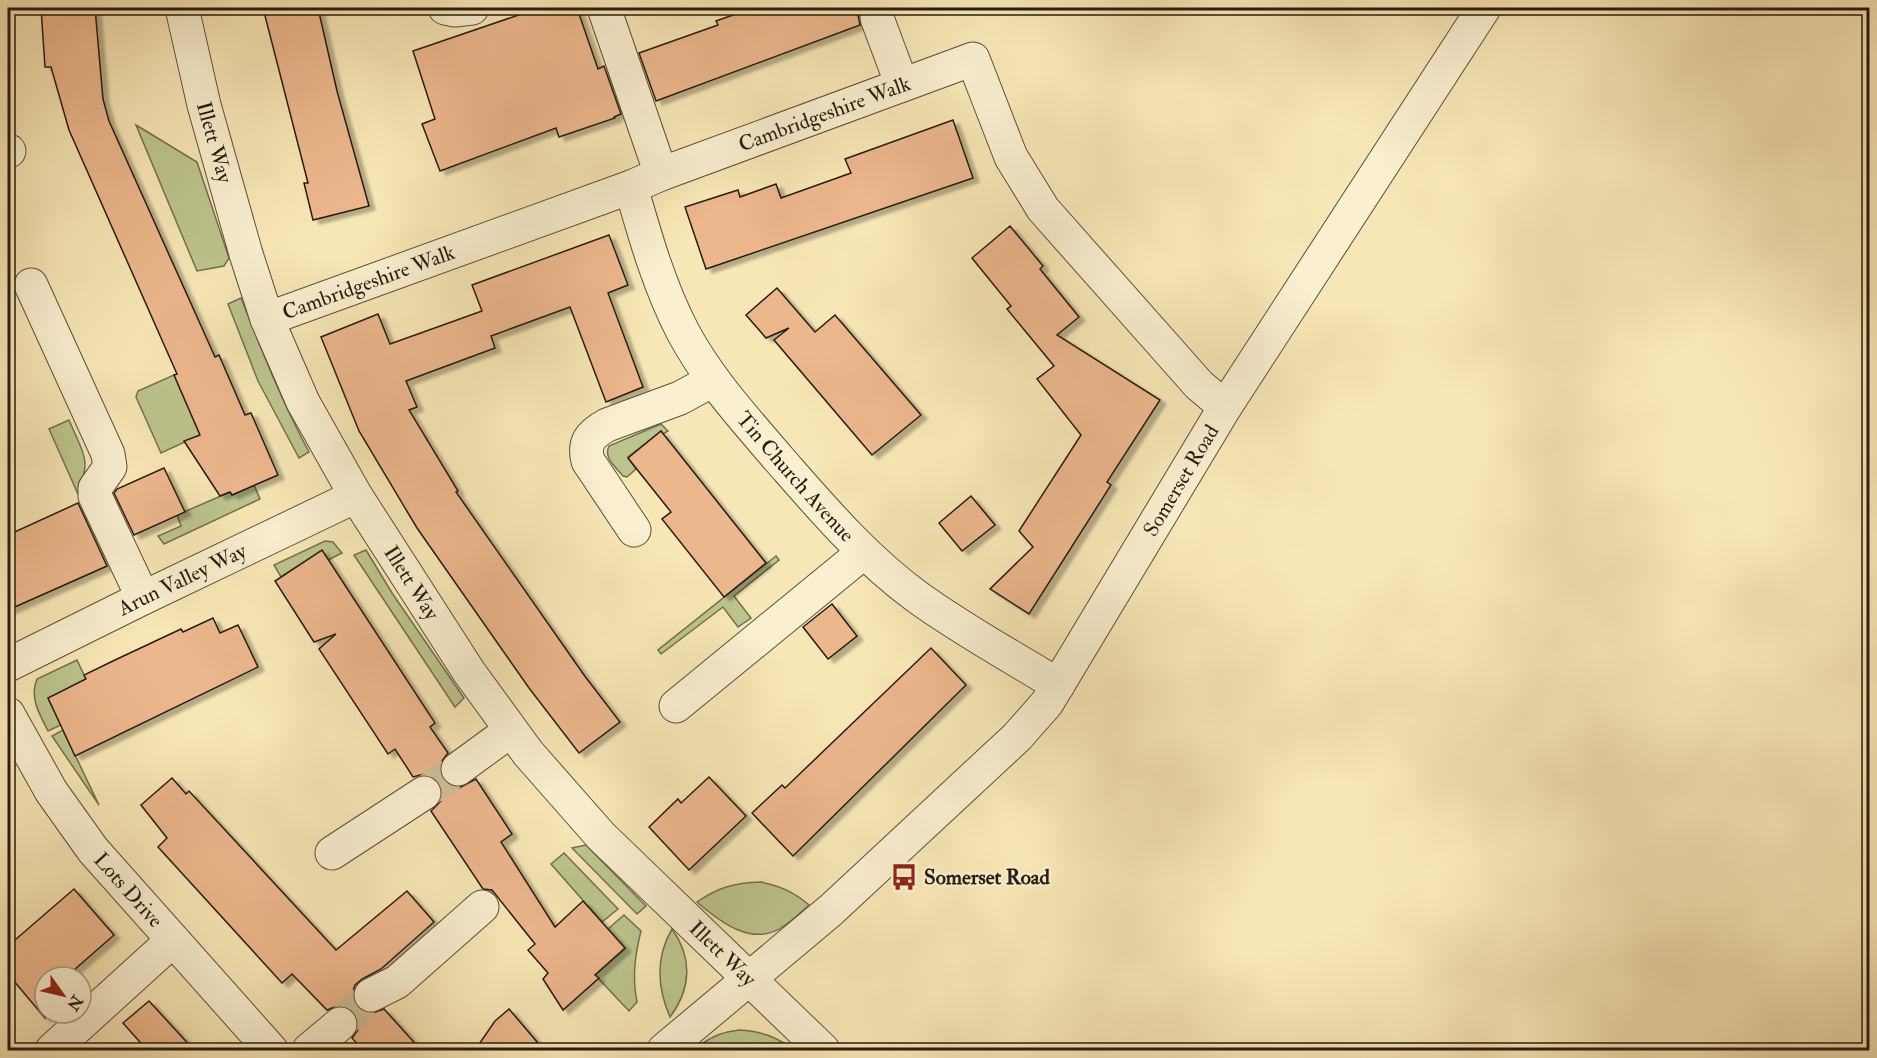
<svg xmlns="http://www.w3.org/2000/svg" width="1877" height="1058" viewBox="0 0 1877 1058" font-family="'IM FELL Double Pica',serif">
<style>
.green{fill:#bdc58e;stroke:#727050;stroke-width:1.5}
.building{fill:#edb78d;stroke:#281b12;stroke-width:1.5;filter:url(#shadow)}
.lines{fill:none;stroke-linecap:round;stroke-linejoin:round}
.minor-tunnel{stroke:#cebe95;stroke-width:33;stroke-dasharray:33 16;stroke-linecap:butt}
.minor-casing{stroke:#5c4e3b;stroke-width:35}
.minor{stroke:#faefd0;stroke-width:33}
.labels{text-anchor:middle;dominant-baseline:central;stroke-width:4.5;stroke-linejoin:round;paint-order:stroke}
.street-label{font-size:21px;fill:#281b12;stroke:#faefd0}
.poi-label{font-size:21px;font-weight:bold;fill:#281b12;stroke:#faefd0;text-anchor:start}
</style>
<defs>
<filter id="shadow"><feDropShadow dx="6" dy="4" stdDeviation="1.5" flood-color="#0004"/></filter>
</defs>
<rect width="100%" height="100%" fill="#f8e7b6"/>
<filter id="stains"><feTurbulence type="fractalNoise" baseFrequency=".00333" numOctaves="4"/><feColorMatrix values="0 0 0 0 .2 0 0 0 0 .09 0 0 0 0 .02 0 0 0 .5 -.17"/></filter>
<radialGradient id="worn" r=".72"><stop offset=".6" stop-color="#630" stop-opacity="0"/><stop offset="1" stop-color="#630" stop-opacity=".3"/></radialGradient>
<g class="green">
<path d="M136,125L197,162L229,258L224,266L197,271Z"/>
<path d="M241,298C262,351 282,402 309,452L299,458L258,381L228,304Z"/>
<path d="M174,375L200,435L161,453L136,397L138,391Z"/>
<path d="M69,420C83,454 92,458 78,494L49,429Z"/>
<path d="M661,424L668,431L663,434L661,431L628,457L636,469L627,477L623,476C616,467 603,458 609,446Z"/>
<path d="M254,485L260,499L164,544L158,536L181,526L177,515L230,492L232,495Z"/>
<path d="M325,541L333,542L342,553L328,560L322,551L281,577L274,565Z"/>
<path d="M366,550L392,593L464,698L455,707L354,555Z"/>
<path d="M776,556L779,560L734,596L751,618L738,627L723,607L661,654L658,650Z"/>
<path d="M77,660L86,679L48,698L61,725L48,731C40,715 29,698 37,679Z"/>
<path d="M63,730L99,805L52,736Z"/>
<path d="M586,845L646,906L637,914L572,848Z"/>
<path d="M564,853L618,909L602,922L551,864Z"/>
<path d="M761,882C780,886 794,892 809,905C801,912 793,920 784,926C753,948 720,922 697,902C719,887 734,883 761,882Z"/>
<path d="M624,915L641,931C635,955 632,977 637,1002L629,1011L595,975L625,949L608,929Z"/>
<path d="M672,929C693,958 691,989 670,1017C657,987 655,958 672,929Z"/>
<path d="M739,1030C761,1031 777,1037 794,1050H701L699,1046C712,1036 723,1032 739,1030Z"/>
</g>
<g class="building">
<path d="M41,8H95L103,99L109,121L215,357L219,355L245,415L251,413L278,475L232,495L230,492L220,496L184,441L200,435L174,375L177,374L69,130L51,67H45Z"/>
<path d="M263,8H318L337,91L369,206L313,220L304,183H308Z"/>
<path d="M539,8H577L598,69L604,66L621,114L614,117L615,118L559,137L556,128L440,171L422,124L435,119L413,51Z"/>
<path d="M753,8H862L858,15L860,25L656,101L639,53L718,25L716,21Z"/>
<path d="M953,120L973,178L706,269L685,207L738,190L740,197L776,184L781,198L851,173L845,159Z"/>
<path d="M1010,226L1043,266L1040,269L1079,317L1057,335L1160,400L1107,482L1111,485L1029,614L990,589L1033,547L1019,531L1081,435L1037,379L1054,366L1007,309L1011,306L972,258Z"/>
<path d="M609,235L628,285L608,293L643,387L606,402L570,307L491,336L495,348L406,381L417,407L409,410L458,491L456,492L584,675L620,722L579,753L529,688L417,528L359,431L321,337L378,314L390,344L482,311L472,285Z"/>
<path d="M777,288L815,332L835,315L921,415L872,455L774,340L789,328L766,338L746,315Z"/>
<path d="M661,431L766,563L724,597L662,519L671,512L628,458Z"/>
<path d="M164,468L185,512L134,535L114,493L117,489Z"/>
<path d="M971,496L995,525L962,551L939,523Z"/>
<path d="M78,503L107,566L8,610V535Z"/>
<path d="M322,550L435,723L430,727L448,753L441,762L440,772L443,780L450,786L459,788L476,779L512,834L501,842L555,927L583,901L625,948L595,975L599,978L563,1010L543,979L548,973L528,950L535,944L492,890L483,889L431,811L441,801L443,791L439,782L432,776L424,774L413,777L395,749L388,754L319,649L336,634L314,642L275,581Z"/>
<path d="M832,604L857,636L828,659L803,627Z"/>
<path d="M213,618L220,633L238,625L258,667L75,756L48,698L86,679L84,675L115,660L181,629L183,632Z"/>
<path d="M931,648L966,685L793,856L752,813L782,785L785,788Z"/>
<path d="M709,777L746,816L689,870L649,827L678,799L681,803Z"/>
<path d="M172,778L186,794L189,791L336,950L407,891L434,922L381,969L362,979L355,985L352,994L355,1004L361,1011L370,1014L384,1009L421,1050H363L352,1038L358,1030V1021L354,1012L347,1007L337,1006L327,1010L292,974L282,983L158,847L167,838L141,805Z"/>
<path d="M74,889L114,935L66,977H45V1018L8,974V946Z"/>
<path d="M149,1001L194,1050H147L123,1023Z"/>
<path d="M509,1009L544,1050H475L495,1021Z"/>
</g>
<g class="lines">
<g class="minor-tunnel">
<path d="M424,793L458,769"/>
<path d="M340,1024L371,995"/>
</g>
<defs>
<g id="minor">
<path id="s1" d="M182,8L204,105L246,254L267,319L303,402L356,496L469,672L528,753L601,836L823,1050"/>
<path d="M445,8L455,10L472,8"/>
<path d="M604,8L661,174"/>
<path d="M877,18L902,85"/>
<path d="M8,151H9"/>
<path id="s2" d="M631,187C645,236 659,286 683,332C708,379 744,418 778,458C821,507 863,557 916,596C961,629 1011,656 1058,685"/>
<path d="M31,285L108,454L110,467L95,488V496L143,598"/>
<path id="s3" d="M267,319L631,187L661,174L973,59L1011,157L1043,209L1199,385L1225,407"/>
<path d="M634,530L588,461C583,442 591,434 607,425L680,398L713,380"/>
<path id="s4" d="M8,665L143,598L356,496"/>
<path d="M676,706L864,552"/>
<path id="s5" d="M8,714L51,791L93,850L271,1050"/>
<path d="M458,769L510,731"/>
<path d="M332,853L424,793"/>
<path d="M371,995L397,982L482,907"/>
<path d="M52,1050L172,941"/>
<path d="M309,1050L340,1024"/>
<path id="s6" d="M664,1050L831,910L1017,737L1047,703L1225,407L1484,8"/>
</g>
</defs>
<use href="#minor" class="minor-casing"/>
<use href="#minor" class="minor"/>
</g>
<defs>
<symbol id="bus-bare" viewBox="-9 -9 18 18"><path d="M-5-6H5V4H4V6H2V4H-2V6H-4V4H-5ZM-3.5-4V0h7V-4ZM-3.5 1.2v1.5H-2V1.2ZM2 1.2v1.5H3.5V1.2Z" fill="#8f2418" stroke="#faefd0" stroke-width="2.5" paint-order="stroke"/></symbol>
</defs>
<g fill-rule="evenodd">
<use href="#bus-bare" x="885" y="858" width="38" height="38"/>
</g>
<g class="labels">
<g class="street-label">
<text stroke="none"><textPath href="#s3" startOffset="594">Cambridgeshire Walk</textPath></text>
<text stroke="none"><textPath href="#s1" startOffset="138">Illett Way</textPath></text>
<text stroke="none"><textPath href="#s3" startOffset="108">Cambridgeshire Walk</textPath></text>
<text stroke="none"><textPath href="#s2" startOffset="338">Tin Church Avenue</textPath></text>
<text stroke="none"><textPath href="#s6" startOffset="777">Somerset Road</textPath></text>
<text stroke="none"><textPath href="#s4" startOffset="194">Arun Valley Way</textPath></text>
<text stroke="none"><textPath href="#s1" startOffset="624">Illett Way</textPath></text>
<text stroke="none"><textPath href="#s5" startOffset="214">Lots Drive</textPath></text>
<text stroke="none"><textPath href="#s1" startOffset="1110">Illett Way</textPath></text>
</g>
<g class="poi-label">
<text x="924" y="877">Somerset Road</text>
</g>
</g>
<rect width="1877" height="1058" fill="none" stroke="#f8e7b6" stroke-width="30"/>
<rect x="9" y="9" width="1859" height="1040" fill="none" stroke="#281b12" stroke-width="3"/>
<rect x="15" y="15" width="1847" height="1028" fill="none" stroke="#281b12" stroke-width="1.5"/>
<g transform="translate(63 995) rotate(124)"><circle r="28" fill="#faefd0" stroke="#a69a84" stroke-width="1.5"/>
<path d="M0-4.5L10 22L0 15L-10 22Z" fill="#8f2418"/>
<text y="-9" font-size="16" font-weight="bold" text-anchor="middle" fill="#281b12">N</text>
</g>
<rect width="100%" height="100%" filter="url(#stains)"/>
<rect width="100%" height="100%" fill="url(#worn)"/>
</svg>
